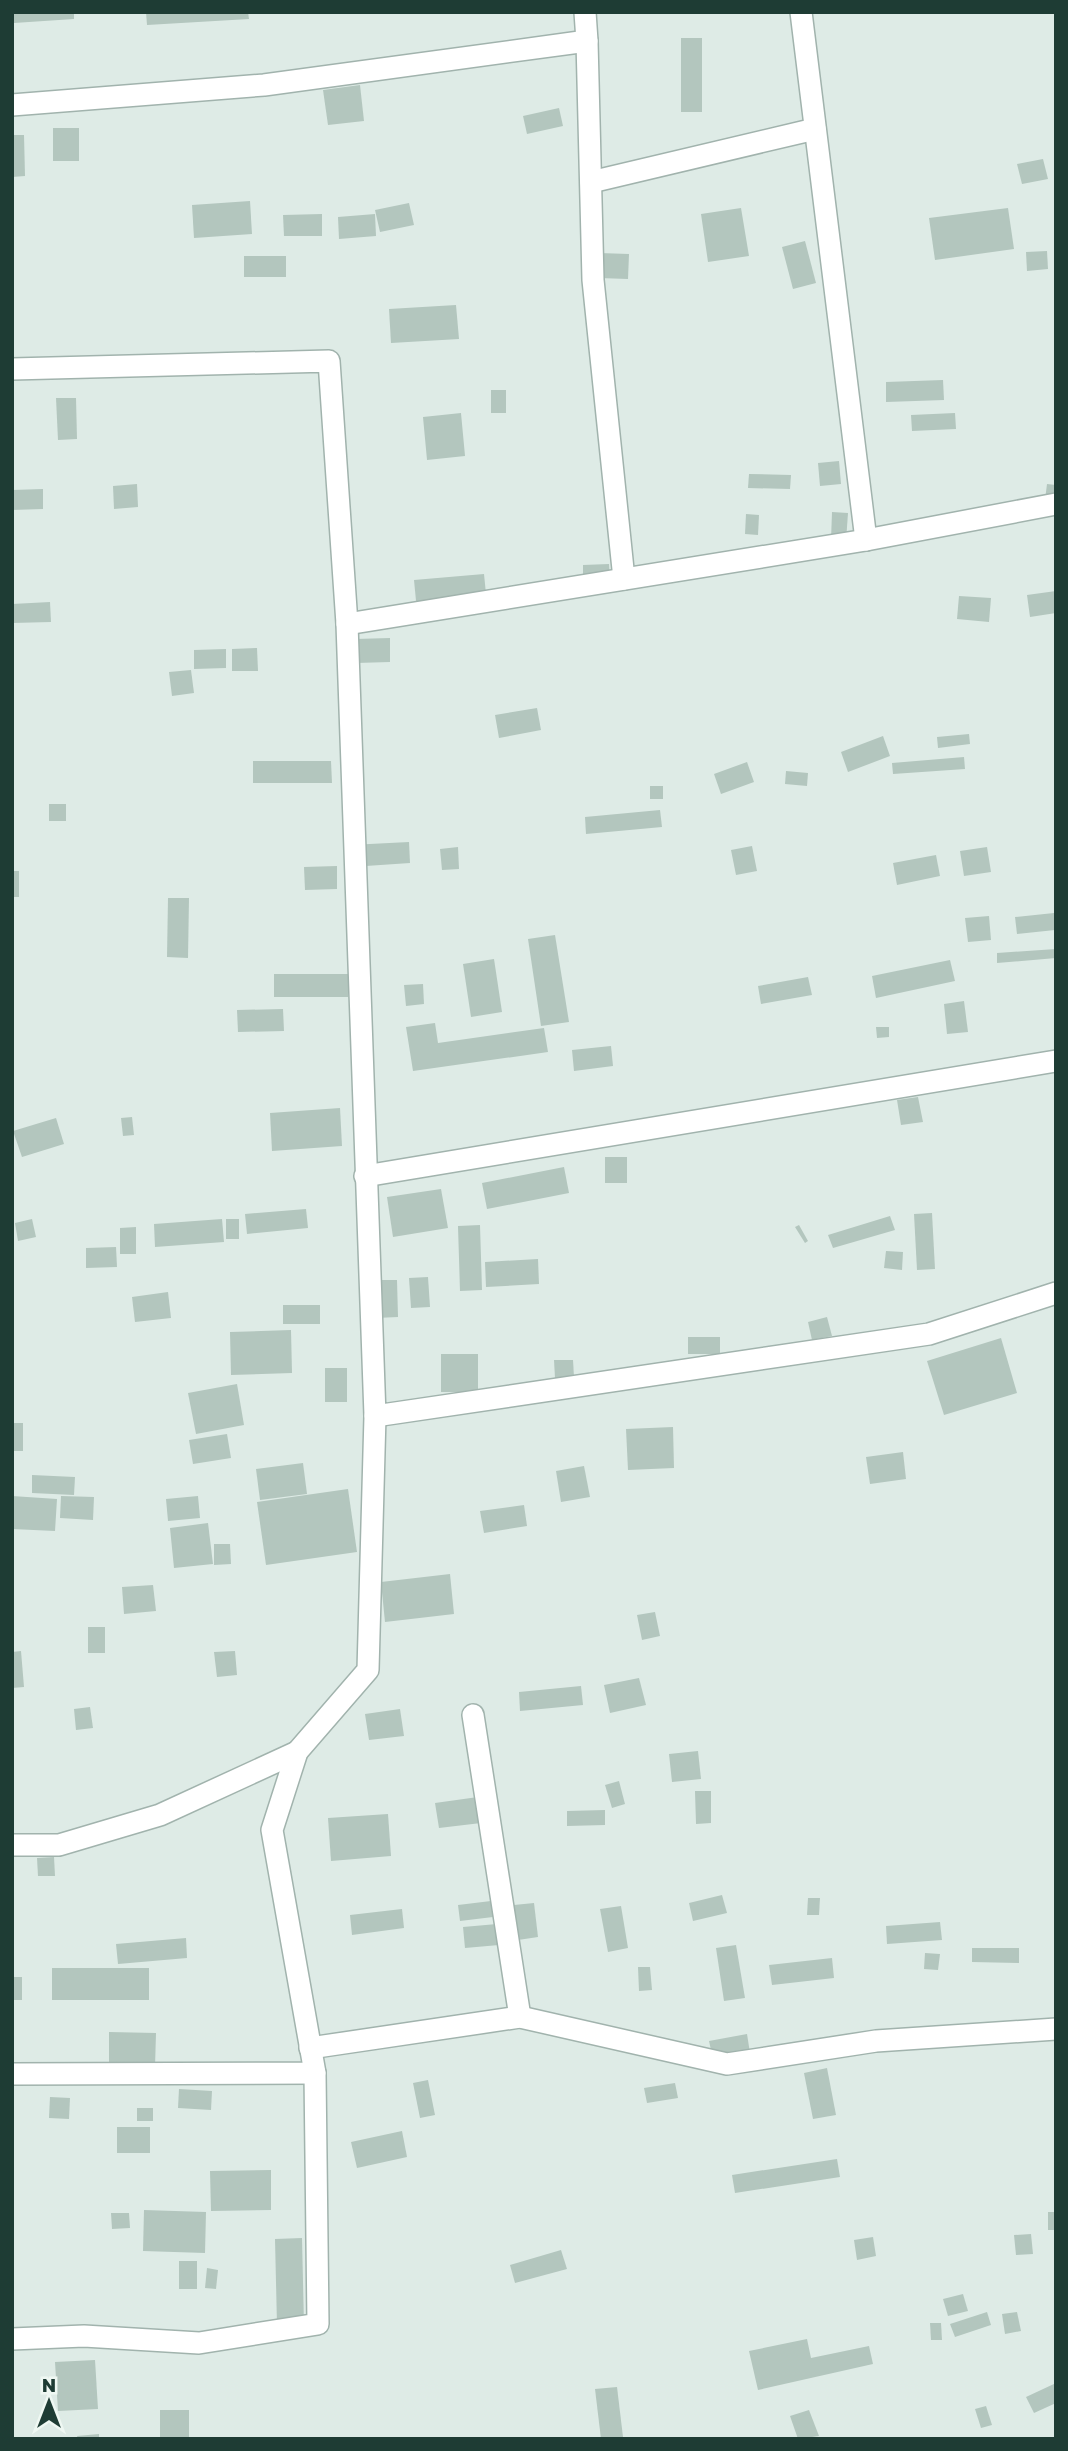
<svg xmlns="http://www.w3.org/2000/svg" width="1068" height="2451" viewBox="0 0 1068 2451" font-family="'Golos Text',sans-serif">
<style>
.building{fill:#b3c6be}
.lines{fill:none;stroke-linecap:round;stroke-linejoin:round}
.street-casing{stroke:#a1b3ad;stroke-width:24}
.street{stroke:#fff;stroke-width:21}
</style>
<rect width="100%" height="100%" fill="#deebe6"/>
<g class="building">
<path d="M13,12H74V19L14,23Z"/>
<path d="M146,12H248L249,19L147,25Z"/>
<rect x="681" y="38" width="21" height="74"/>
<path d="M360,85L364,121L328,125L323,90Z"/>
<path d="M559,108L563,126L527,134L523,116Z"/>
<rect x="53" y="128" width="26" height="33"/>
<path d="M12,135H24L25,176L12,177Z"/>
<path d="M1043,159L1048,179L1022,184L1017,164Z"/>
<path d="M250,201L252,234L194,238L192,205Z"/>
<path d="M409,203L414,225L380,232L375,210Z"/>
<path d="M741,208L749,256L708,262L701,214Z"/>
<path d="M1008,208L1014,249L935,260L929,218Z"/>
<path d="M322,214V236H284L283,215Z"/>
<path d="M375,214L376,236L339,239L338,217Z"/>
<path d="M805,241L816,283L793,289L782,247Z"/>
<path d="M1047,251L1048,269L1027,271L1026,252Z"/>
<path d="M599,253L629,254L628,279L599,278Z"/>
<rect x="244" y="256" width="42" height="21"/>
<path d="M456,305L459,339L391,343L389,309Z"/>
<path d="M943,380L944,400L886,402V382Z"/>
<rect x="491" y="390" width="15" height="23"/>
<path d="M56,398H76L77,439L58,440Z"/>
<path d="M461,413L465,456L427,460L423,417Z"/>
<path d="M955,413L956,429L912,431L911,415Z"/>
<path d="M839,461L841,484L820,486L818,463Z"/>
<path d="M749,474L791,475L790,489L748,488Z"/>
<path d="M137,484L138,507L114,509L113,486Z"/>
<path d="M1047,484L1056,485V501L1045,500Z"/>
<path d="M43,489V509L12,510V490Z"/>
<path d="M832,512L848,513L846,541L831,540Z"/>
<path d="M746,514L759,515L758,535L745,534Z"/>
<path d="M609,564L610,581L583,583V565Z"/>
<path d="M484,574L487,604L417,611L414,580Z"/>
<path d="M1056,591V613L1030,617L1027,595Z"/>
<path d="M959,596L991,598L989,622L957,619Z"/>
<path d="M50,602L51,622L12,623V604Z"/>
<path d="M390,638V662L356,663L355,639Z"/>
<path d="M257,648L258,671H232V649Z"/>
<path d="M226,649V668L194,669V650Z"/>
<path d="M191,670L194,693L172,696L169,672Z"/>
<path d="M537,708L541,730L499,738L495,715Z"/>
<path d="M969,734L970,744L938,748L937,737Z"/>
<path d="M883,736L890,756L848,772L841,752Z"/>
<path d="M964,757L965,769L893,774L892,763Z"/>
<path d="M253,761H331L332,783H253Z"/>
<path d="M747,762L754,782L721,794L714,774Z"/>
<path d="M786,771L808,773L807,786L785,784Z"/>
<rect x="650" y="786" width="13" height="13"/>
<rect x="49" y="804" width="17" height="17"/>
<path d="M660,810L662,827L586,834L585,817Z"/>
<path d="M409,842L410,863L351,867L350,845Z"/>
<path d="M752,846L757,871L736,875L731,850Z"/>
<path d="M458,847L459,869L442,870L440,849Z"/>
<path d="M987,847L991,872L964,876L960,851Z"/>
<path d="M936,855L940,876L897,885L893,863Z"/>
<path d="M337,866V889L305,890L304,867Z"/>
<rect x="12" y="871" width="7" height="26"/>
<path d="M168,898H189L188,958L167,957Z"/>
<path d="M1054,913L1055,930L1017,934L1015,917Z"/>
<path d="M989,916L991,940L968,942L965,918Z"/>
<path d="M555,935L569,1022L541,1026L528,939Z"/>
<path d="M1056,949V958L997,963V953Z"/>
<path d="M494,959L502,1012L471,1017L463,964Z"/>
<path d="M950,960L955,981L876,998L872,976Z"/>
<rect x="274" y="974" width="74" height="23"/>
<path d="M808,977L812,995L761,1004L758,986Z"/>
<path d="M423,984L424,1004L406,1006L404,985Z"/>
<path d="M964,1001L968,1032L947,1034L944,1004Z"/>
<path d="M283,1009L284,1031L238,1032L237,1010Z"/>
<path d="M435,1023L438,1043L544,1028L548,1052L413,1071L406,1027Z"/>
<path d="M876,1027H889V1037L877,1038Z"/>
<path d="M611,1046L613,1066L574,1071L572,1050Z"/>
<path d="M918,1097L923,1122L901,1125L897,1100Z"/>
<path d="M340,1108L342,1146L272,1151L270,1113Z"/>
<path d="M132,1117L134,1135L123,1136L121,1118Z"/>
<path d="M56,1118L64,1144L22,1157L13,1131Z"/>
<rect x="605" y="1157" width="22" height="26"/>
<path d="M564,1167L569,1193L487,1209L482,1183Z"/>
<path d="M441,1189L448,1228L393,1237L387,1197Z"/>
<path d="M306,1209L308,1228L247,1234L245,1214Z"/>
<path d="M932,1213L935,1269L917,1270L914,1214Z"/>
<path d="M890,1216L895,1230L833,1248L828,1235Z"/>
<path d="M32,1219L36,1237L18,1241L15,1223Z"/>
<path d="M222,1219L224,1242L155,1247L154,1224Z"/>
<rect x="226" y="1219" width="13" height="20"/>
<path d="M480,1225L482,1290L460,1291L458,1226Z"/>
<path d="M799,1225L808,1241L805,1243L795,1227Z"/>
<path d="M136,1227V1254H120V1228Z"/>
<path d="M116,1247L117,1267L86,1268V1248Z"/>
<path d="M886,1251L903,1252L902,1270L884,1268Z"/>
<path d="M538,1259L539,1284L486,1287L485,1262Z"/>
<path d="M428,1277L430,1307L411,1308L409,1278Z"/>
<path d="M376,1280H397L398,1317L376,1318Z"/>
<path d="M168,1292L171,1318L135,1322L132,1297Z"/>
<rect x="283" y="1305" width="37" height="19"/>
<path d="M827,1317L832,1336L812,1340L808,1322Z"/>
<path d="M291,1330L292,1373L231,1375L230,1332Z"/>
<rect x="688" y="1337" width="32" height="17"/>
<path d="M1001,1338L1017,1393L944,1415L927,1361Z"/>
<rect x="441" y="1354" width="37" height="38"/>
<path d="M554,1360H573L574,1377L555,1378Z"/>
<rect x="325" y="1368" width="22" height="34"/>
<path d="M237,1384L244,1425L196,1434L188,1393Z"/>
<rect x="12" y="1423" width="11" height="28"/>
<path d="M673,1427L674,1468L628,1470L626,1429Z"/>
<path d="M227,1434L231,1458L193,1464L189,1440Z"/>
<path d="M903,1452L906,1479L870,1484L866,1457Z"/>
<path d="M303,1463L307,1494L260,1500L256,1469Z"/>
<path d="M584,1466L590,1497L561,1502L556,1471Z"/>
<path d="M32,1475L75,1477L74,1495L32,1493Z"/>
<path d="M348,1489L357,1552L266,1565L257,1502Z"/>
<path d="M12,1496L57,1499L55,1531L12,1529Z"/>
<path d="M61,1496L94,1497L93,1520L60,1518Z"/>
<path d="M198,1496L200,1518L168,1521L166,1499Z"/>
<path d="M524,1505L527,1526L484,1533L480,1511Z"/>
<path d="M208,1523L213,1564L174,1568L170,1528Z"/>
<path d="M214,1544H230L231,1564L214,1565Z"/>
<path d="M450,1574L454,1614L385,1622L381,1582Z"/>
<path d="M153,1585L156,1611L124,1614L122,1587Z"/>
<path d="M655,1612L660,1636L642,1640L637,1615Z"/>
<rect x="88" y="1627" width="17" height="26"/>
<path d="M21,1651L24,1687L12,1688V1652Z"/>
<path d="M235,1651L237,1675L217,1677L214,1652Z"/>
<path d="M639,1678L646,1705L610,1713L604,1685Z"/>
<path d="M581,1686L583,1705L520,1711L519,1692Z"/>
<path d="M90,1707L93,1728L76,1730L74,1709Z"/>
<path d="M400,1709L404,1736L369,1740L365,1714Z"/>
<path d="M698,1751L701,1779L672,1782L669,1754Z"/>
<path d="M619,1781L625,1804L612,1808L605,1785Z"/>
<path d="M695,1791H711V1823L696,1824Z"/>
<path d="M478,1797L481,1823L439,1828L435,1803Z"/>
<path d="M605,1810V1825L567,1826V1811Z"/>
<path d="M388,1814L391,1856L331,1861L328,1818Z"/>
<path d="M54,1857L55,1876H38L37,1858Z"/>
<path d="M722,1895L727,1913L693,1921L689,1903Z"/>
<path d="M808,1898H820L819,1915H807Z"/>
<path d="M491,1901L493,1917L460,1921L458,1905Z"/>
<path d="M534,1903L538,1937L518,1940L514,1905Z"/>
<path d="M621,1906L628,1948L608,1952L600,1909Z"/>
<path d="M402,1909L404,1928L352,1935L350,1915Z"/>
<path d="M940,1922L942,1940L887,1944L886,1926Z"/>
<path d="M497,1924L499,1945L465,1948L463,1927Z"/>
<path d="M186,1938L187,1958L118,1964L116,1944Z"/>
<path d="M736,1945L745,1998L724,2001L716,1948Z"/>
<path d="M972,1948H1019V1963L972,1962Z"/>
<path d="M925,1953L940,1954L938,1970L924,1969Z"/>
<path d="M832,1958L834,1978L772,1985L769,1965Z"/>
<path d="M638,1967H650L652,1990L639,1991Z"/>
<rect x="52" y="1968" width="97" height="32"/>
<rect x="12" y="1977" width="10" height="23"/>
<path d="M109,2032L156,2033L155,2067H109Z"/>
<path d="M747,2034L750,2053L713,2059L709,2041Z"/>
<path d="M827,2068L836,2115L813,2119L804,2073Z"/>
<path d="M428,2080L435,2115L420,2118L413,2083Z"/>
<path d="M675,2083L678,2098L647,2103L644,2088Z"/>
<path d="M179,2089L212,2091L211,2110L178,2108Z"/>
<path d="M50,2097L70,2098L69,2119L49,2118Z"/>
<rect x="137" y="2108" width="16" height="13"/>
<rect x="117" y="2127" width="33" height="26"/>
<path d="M402,2131L407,2157L357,2168L351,2142Z"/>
<path d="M837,2159L840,2177L735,2193L732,2175Z"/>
<path d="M271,2170V2210L211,2211L210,2171Z"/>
<path d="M144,2210L206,2212L205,2253L143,2251Z"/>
<rect x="1048" y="2212" width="8" height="18"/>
<path d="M111,2213H129L130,2228L112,2229Z"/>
<path d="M1031,2234L1033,2254L1016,2255L1014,2235Z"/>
<path d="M873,2237L876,2256L857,2260L854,2240Z"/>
<path d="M302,2238L304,2325H277L275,2239Z"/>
<path d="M561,2250L567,2269L515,2283L510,2265Z"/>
<rect x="179" y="2261" width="18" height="28"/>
<path d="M207,2268L218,2270L216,2289L205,2288Z"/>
<path d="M963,2294L968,2311L948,2316L943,2299Z"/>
<path d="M987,2312L991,2325L955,2337L950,2324Z"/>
<path d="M1017,2312L1021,2331L1005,2334L1002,2314Z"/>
<path d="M930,2323H941L942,2340H931Z"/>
<path d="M807,2339L811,2358L869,2346L873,2364L758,2390L749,2351Z"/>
<path d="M95,2360L98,2409L58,2411L55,2362Z"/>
<path d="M1056,2383V2403L1034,2413L1026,2397Z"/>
<path d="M617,2387L623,2437L601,2439L595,2389Z"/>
<path d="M986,2406L992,2425L981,2428L975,2409Z"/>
<rect x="160" y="2410" width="29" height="29"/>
<path d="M809,2410L819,2436L798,2439L790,2416Z"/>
<path d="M99,2434V2439H78L77,2436Z"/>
</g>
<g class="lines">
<defs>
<g id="street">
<path d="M585,12L587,41L593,280L624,579"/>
<path d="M801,12L866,540"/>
<path d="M12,105L264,85L587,41"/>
<path d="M591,182L815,129"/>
<path d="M12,369L329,361L347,624L375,1416L929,1334L1056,1293"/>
<path d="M347,624L866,540L1056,504"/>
<path d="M365,1176L1056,1061"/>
<path d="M473,1715L520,2017"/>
<path d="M12,1845H59L160,1815L297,1752"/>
<path d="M310,2048L520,2017L727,2064L876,2041L1056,2029"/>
<path d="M12,2074L315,2073L272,1830L297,1752L368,1670L375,1416"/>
<path d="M12,2339L84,2336L199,2343L318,2324L315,2073"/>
</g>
</defs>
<use href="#street" class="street-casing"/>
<use href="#street" class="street"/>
</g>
<rect width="1068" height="2451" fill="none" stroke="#1e3c34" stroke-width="28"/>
<g transform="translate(49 2402)" stroke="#eff8f3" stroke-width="5" paint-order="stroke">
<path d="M0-5L12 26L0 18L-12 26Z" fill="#1e3c34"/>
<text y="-10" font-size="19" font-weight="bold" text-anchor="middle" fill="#1e3c34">N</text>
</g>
</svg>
